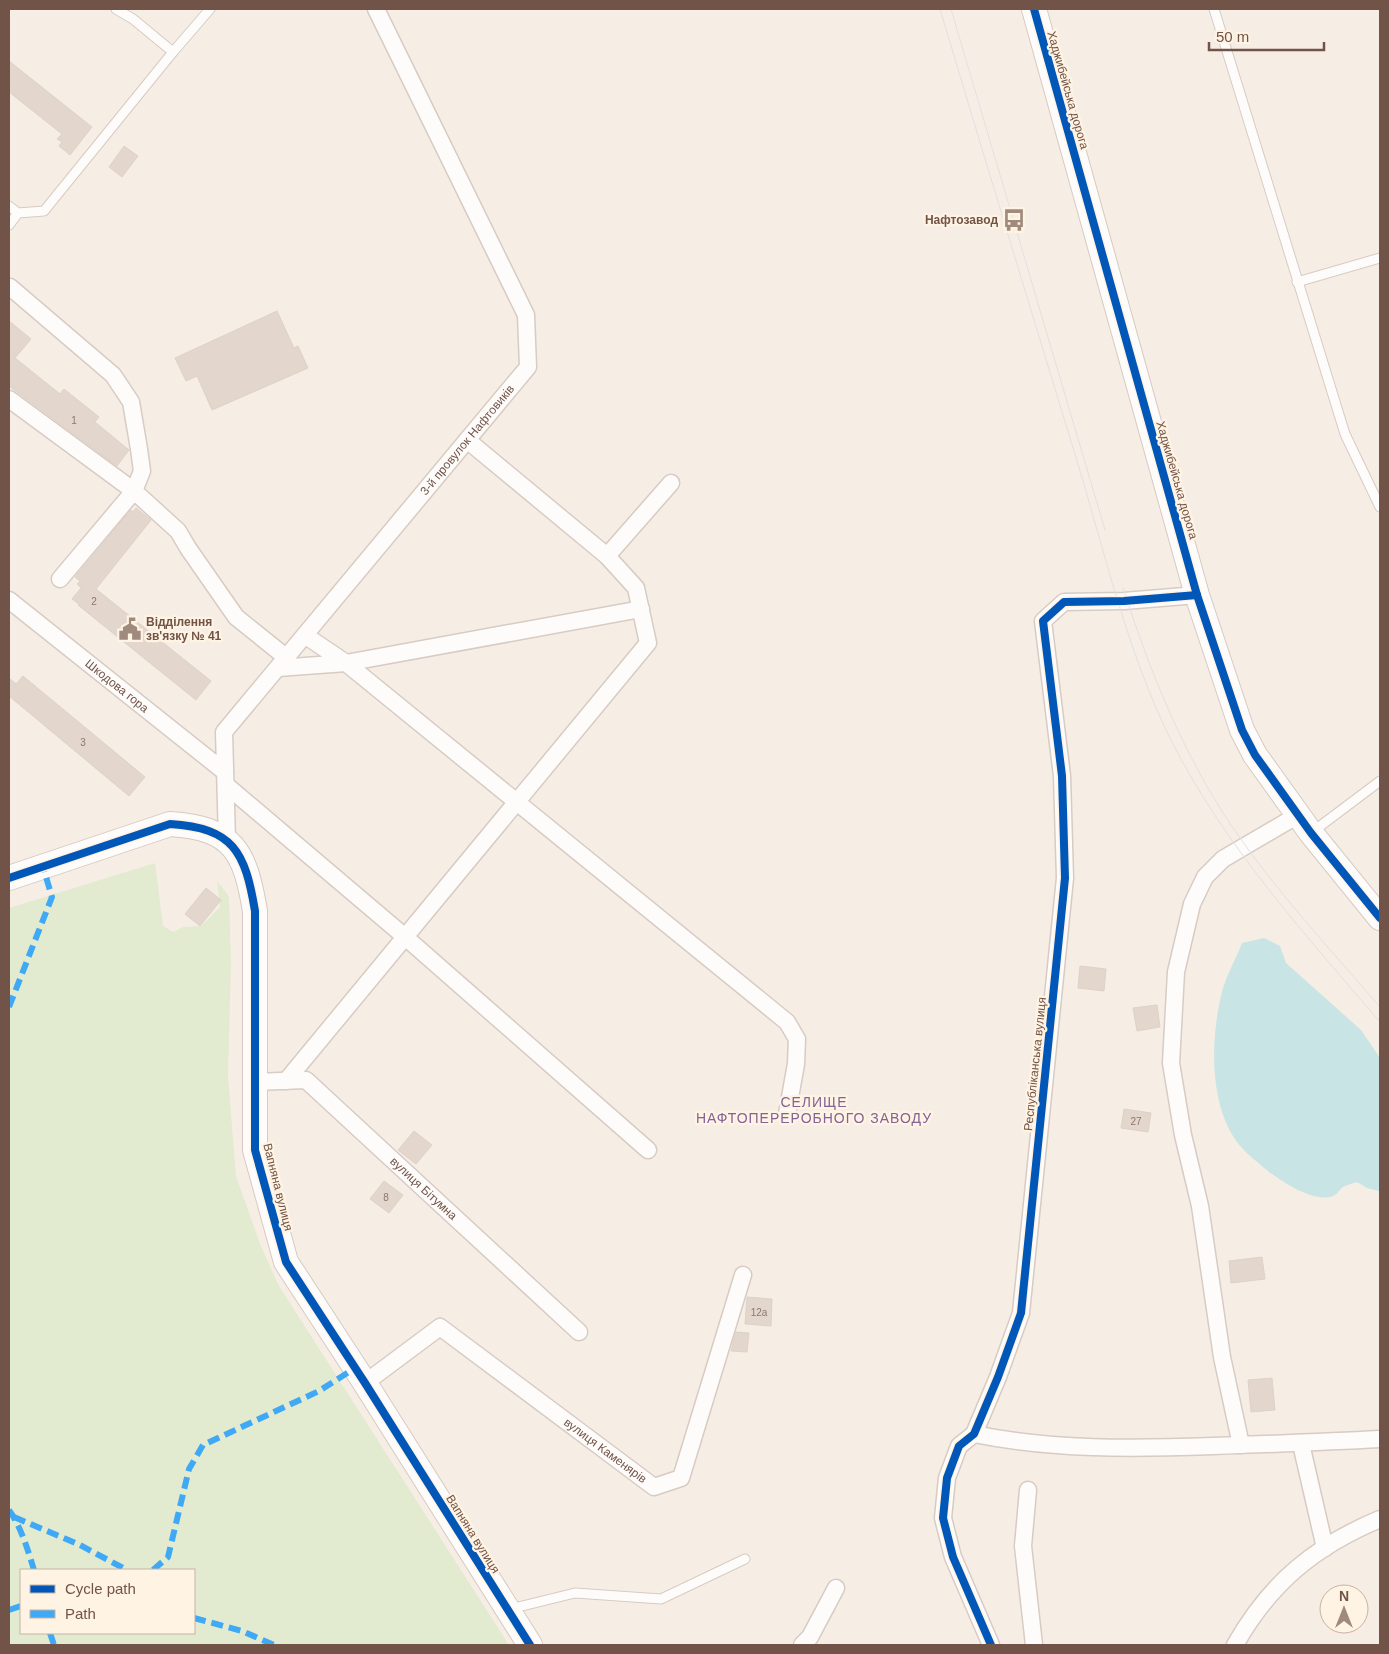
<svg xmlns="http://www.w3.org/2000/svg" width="1389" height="1654" viewBox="0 0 1389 1654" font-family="Helvetica,sans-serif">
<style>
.green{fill:#e2ebd0;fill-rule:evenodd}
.water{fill:#c8e4e4}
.building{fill:#e2d6cd;stroke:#ded1c8}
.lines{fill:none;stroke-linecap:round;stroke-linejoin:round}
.lane-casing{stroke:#d7cbc3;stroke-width:11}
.street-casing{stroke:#d7cbc3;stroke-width:19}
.secondary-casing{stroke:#d6cac2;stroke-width:26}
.lane{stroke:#fefcfb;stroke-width:9}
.street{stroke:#fefcfb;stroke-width:16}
.secondary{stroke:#fefcfb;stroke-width:24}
.tram{stroke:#e3e0e2;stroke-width:1}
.quiet{stroke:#3fa9f5;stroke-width:6;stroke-dasharray:12 6;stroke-linecap:butt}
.cycleway-casing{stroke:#fff3e4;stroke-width:11}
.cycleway{stroke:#0057b8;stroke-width:8}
.labels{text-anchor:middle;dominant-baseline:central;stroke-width:4.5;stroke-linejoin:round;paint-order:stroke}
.number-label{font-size:10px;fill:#8f766b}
.street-label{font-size:12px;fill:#715447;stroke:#fff3e4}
.poi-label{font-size:12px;font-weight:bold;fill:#715447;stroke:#fff3e4;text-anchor:end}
.neighbourhood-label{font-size:14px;letter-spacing:1px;fill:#816395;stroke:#fff3e4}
</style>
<rect width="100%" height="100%" fill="#f6eee5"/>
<path class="green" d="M155,863L163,926L173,932L183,927L201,926L220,907L217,881L229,896L231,963L228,1077L236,1176L260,1244L279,1286L509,1645H9V908ZM21,1570H194V1633H21Z"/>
<path class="water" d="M1264,938L1280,946L1286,963L1361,1030L1380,1058L1379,1191L1367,1188L1357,1182C1353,1183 1347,1185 1343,1187C1340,1189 1338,1193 1335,1195C1316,1206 1277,1179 1263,1167C1257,1161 1249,1156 1243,1149C1208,1112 1210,1038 1222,992C1226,976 1236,959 1242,943Z"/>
<g class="building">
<path d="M9,61L92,127L70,155L59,146L62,142L57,139L62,134L9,92Z"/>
<path d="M124,146L138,156L122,177L109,167Z"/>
<path d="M277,311L294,348L298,346L308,368L212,410L197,376L186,381L175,358Z"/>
<path d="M9,321L31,339L15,358L60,394L64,389L99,417L95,422L129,450L117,466L9,386Z"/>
<path d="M136,508L151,520L96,589L211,681L196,700L78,605L79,604L72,599L81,588L77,584L80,581L75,577L131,510L133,512Z"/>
<path d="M23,676L145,777L129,796L9,696V678L16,684Z"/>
<path d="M206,888L221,900L200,926L185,914Z"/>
<path d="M1080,966L1106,969L1104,991L1078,988Z"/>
<path d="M1157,1005L1160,1027L1137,1031L1133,1008Z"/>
<path d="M1124,1109L1151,1113L1148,1132L1121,1128Z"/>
<path d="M414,1131L432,1145L416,1164L398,1150Z"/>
<path d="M384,1181L403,1195L389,1213L370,1199Z"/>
<path d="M1262,1257L1265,1279L1231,1283L1229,1261Z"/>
<path d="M747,1297L772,1299L771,1326L745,1324Z"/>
<path d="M736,1332L749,1333L747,1352L731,1351Z"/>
<path d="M1272,1378L1275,1410L1251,1412L1248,1380Z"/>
</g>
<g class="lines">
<defs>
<g id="lane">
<path d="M116,9L133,19L173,52L210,9"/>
<path d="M1214,9L1345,434L1380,507"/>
<path d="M9,206L18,213L44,211L173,52"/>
<path d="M9,225L18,213"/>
<path d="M1297,282L1380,258"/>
<path d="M1311,833L1380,781"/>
<path d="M510,1609L575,1593L661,1599L745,1559"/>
</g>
<g id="street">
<path d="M10,287L113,375L131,402L139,449L142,471L134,491L60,579"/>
<path d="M9,399L134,491L178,531L188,548L236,617L287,658"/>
<path d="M607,556L671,483"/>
<path id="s1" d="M9,600L225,772"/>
<path d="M306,636L346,663L787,1022L797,1039L796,1064L787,1114"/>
<path d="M278,668L346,663L641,609"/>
<path d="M226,785L404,936L648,1150"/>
<path id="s2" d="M227,841L224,732L528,367L526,315L376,9"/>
<path d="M286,1081L648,643L636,588L607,556L467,440"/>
<path id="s3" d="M255,1082L306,1080L579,1332"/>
<path id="s4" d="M365,1383L440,1327L654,1487L681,1478L743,1275"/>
<path d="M974,1434C1052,1450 1133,1449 1213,1446C1269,1444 1324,1442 1380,1439"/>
<path d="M1301,1444L1325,1548"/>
<path d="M1241,1445L1222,1357L1200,1206L1183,1135L1171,1063L1176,972L1192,904L1205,877L1223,859L1298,815"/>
<path d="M1028,1490L1023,1546L1034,1645"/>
<path d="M802,1645L810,1637L836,1588"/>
<path d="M991,1645L953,1557L943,1518L947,1478L959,1446L974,1434L998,1377L1021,1313L1065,878L1062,776L1043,621L1064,602L1124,601L1197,595"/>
<path d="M1235,1645C1270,1583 1315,1546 1380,1519"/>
</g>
<g id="secondary">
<path d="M1034,9L1197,595L1242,730L1255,755L1311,833L1380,918"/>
<path d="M9,878L170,824C234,828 245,852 255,911V1150L286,1262L365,1383L530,1645"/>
</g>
</defs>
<use href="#lane" class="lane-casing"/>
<use href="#street" class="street-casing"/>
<use href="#secondary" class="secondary-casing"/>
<use href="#lane" class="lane"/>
<use href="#street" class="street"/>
<use href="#secondary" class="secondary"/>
<g class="tram">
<path d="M940,9C985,160 1031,310 1077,461C1105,553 1127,651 1170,738C1223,844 1303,932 1380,1022"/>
<path d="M951,9L1105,530"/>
<path d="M1123,588C1150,671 1182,752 1231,825C1275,890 1329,948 1380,1007"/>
</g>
<g class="quiet">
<path d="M9,1007L52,897L43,867"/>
<path d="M9,1510C21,1527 28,1550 34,1570"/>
<path d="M14,1517L78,1544L127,1570"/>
<path d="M153,1570L168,1557L189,1469L203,1445L319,1391L355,1368"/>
<path d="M9,1610L21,1606"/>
<path d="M194,1618L242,1631L274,1645"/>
<path d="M50,1633L54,1645"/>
</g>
<defs>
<g id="cycleway">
<path d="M1034,9L1197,595L1242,730L1255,755L1311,833L1380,918"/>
<path d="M9,878L170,824C234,828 245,852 255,911V1150L286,1262L365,1383L530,1645"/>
<path d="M991,1645L953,1557L943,1518L947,1478L959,1446L974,1434L998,1377L1021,1313L1065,878L1062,776L1043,621L1064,602L1124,601L1197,595"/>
</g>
</defs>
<use href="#cycleway" class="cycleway-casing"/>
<use href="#cycleway" class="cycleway"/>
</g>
<defs>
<symbol id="bus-bare" viewBox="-9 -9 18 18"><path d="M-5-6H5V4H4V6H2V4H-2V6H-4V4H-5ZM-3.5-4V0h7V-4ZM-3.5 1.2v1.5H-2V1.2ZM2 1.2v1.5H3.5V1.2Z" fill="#a08a7e" stroke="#fff3e4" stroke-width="2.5" paint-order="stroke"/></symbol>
<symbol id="civic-bare" viewBox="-9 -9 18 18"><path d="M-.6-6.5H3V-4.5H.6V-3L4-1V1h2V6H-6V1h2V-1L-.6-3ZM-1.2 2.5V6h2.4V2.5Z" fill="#a08a7e" stroke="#fff3e4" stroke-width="2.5" paint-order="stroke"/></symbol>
</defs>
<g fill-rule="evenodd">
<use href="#bus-bare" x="998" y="204" width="32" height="32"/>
<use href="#civic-bare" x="114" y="613" width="32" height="32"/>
</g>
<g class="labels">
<g class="number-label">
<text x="74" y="420">1</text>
<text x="94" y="601">2</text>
<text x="83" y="742">3</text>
<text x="1136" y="1121">27</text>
<text x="386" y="1197">8</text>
<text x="759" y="1312">12а</text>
</g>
<g class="street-label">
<text transform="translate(1068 90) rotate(74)">Хаджибейська дорога</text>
<text stroke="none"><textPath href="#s2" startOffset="489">3-й провулок Нафтовиків</textPath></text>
<text transform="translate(1177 480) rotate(74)">Хаджибейська дорога</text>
<text stroke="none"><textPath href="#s1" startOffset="138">Шкодова гора</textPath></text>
<text transform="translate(1035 1064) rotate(-84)">Республіканська вулиця</text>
<text transform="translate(278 1187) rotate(76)">Вапняна вулиця</text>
<text stroke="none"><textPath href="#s3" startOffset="211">вулиця Бітумна</textPath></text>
<text stroke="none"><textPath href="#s4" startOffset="300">вулиця Каменярів</textPath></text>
<text transform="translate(473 1534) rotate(58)">Вапняна вулиця</text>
</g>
<g class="poi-label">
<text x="998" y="220">Нафтозавод</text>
<text x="146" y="622" text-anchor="start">Відділення<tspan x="146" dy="14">зв'язку № 41</tspan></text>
</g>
<g class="neighbourhood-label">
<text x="814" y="1102">СЕЛИЩЕ<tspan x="814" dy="16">НАФТОПЕРЕРОБНОГО ЗАВОДУ</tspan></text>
</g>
</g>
<rect width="1389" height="1654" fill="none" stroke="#715447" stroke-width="20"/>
<rect x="20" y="1569" width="175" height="65" fill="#fff3e4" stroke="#c6b3a5"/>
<rect x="30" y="1585" width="25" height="8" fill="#0057b8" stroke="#c6b3a5"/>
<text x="65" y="1594" font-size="15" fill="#715447">Cycle path</text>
<rect x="30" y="1610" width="25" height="8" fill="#3fa9f5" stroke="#c6b3a5"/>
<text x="65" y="1619" font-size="15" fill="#715447">Path</text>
<g transform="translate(1344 1609)"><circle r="24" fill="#fff3e4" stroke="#c6b3a5"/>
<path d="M0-4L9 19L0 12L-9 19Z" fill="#a08a7e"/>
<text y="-8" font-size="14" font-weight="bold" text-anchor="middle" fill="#715447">N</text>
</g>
<path d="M1209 42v8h115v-8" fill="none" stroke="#715447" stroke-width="2.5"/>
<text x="1216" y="42" font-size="15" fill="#715447" stroke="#fff3e4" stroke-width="4" paint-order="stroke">50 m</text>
</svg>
